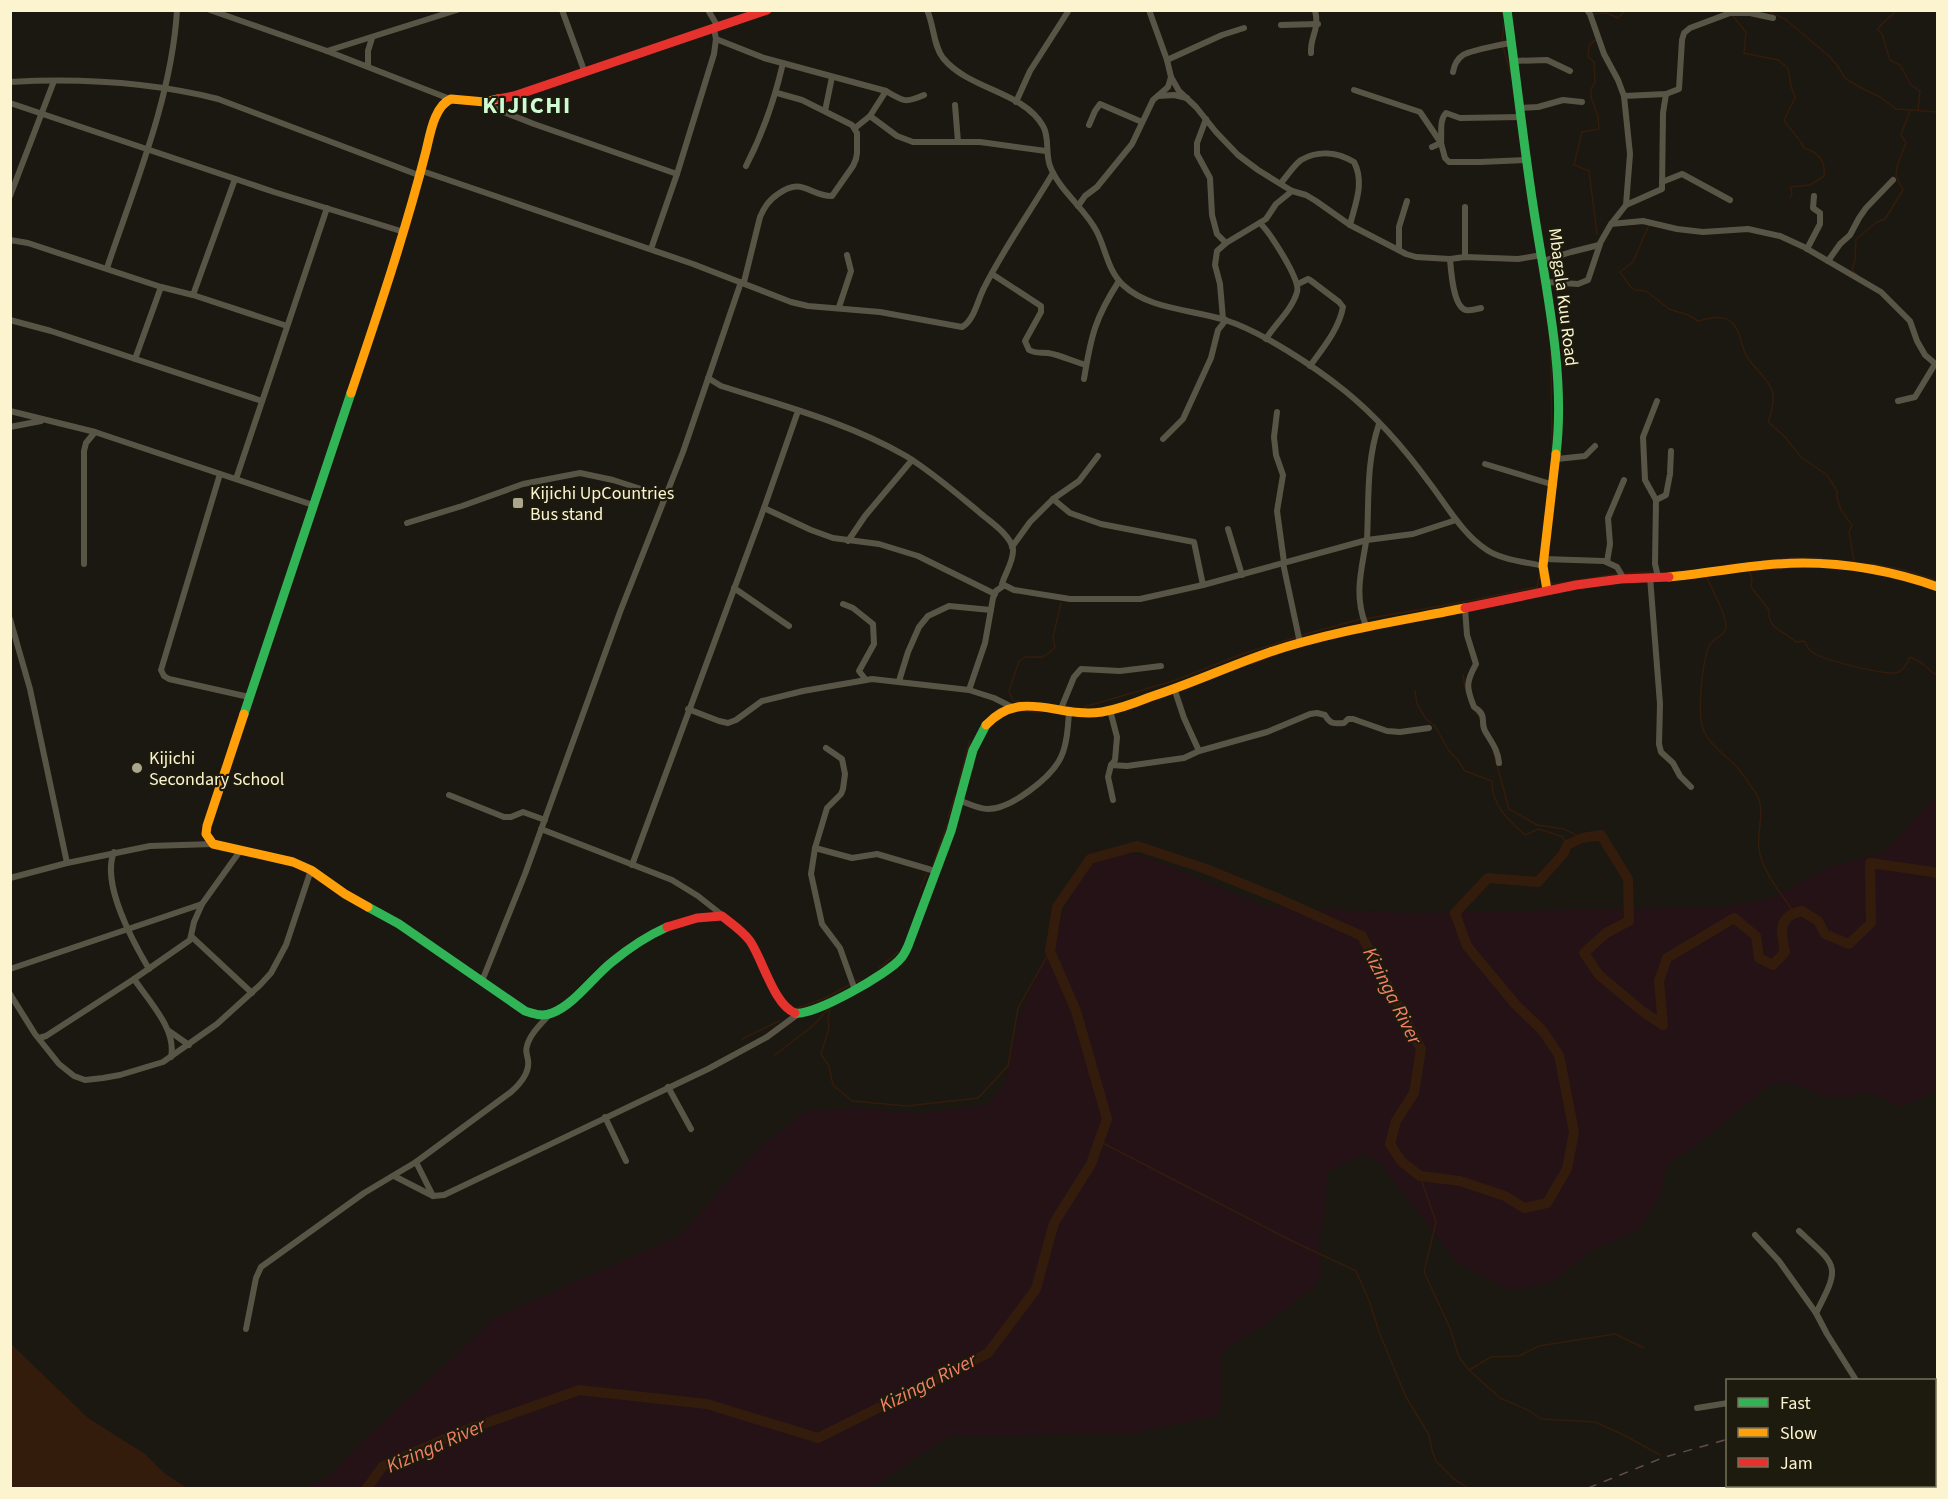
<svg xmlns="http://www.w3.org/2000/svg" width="1948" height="1499" viewBox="0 0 1948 1499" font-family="'Source Sans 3',sans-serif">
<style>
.green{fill:#241217}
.water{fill:#341c0c}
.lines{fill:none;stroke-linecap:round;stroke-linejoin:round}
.stream{stroke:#341c0c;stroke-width:1.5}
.river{stroke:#341c0c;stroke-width:10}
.street{stroke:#595546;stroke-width:6}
.fast{stroke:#30b455;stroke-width:9}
.slow{stroke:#ff9f0a;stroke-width:9}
.jam{stroke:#e5322d;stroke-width:9}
.rail{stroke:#644c47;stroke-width:1.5;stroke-dasharray:9 8;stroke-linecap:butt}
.poi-dot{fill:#aca78c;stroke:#1d1b0d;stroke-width:2}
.labels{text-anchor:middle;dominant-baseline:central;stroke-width:4.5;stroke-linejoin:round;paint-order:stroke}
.street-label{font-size:18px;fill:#fbf4ce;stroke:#1d1b0d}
.poi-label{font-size:18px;fill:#fbf4ce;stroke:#1d1b0d;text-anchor:start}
.water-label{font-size:20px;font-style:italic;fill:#f27f64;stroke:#1d1b0d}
.district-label{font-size:24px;font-weight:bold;letter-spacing:1.5px;fill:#cffbd3;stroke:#1d1b0d}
</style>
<rect width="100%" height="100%" fill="#1a1810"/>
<path class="green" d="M1932,800L1938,801L1937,1089L1914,1102L1899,1107L1878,1096L1862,1092L1847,1098H1827L1789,1082L1770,1085L1688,1152L1670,1161L1665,1172L1661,1194L1638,1231L1590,1251L1554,1282L1511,1291L1456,1262L1380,1163L1363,1154L1328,1172L1324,1218L1318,1242L1322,1273L1317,1283L1305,1294L1266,1324L1227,1348L1221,1358L1222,1406L1216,1416L1137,1433L949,1436L871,1488H308L330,1475L355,1448L496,1317L678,1236L760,1147L805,1111L853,1108L920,1113L989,1104L1004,1084L1020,1015L1075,886L1084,857L1091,850L1141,855L1267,907L1409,913L1724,907L1774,897L1827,868L1886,851Z"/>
<path class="water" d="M10,1343L88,1418L145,1454L164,1473L187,1488H11Z"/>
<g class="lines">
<g class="stream">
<path d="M1501,10L1504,18"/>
<path d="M1766,10L1785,19L1829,56L1837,65L1845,78L1861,88L1880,97L1896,109L1938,112"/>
<path d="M1896,10C1891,19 1880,22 1878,30L1882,34L1890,60L1900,65L1911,85L1920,91L1918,110"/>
<path d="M1592,14L1607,13L1618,18L1626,10"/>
<path d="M1733,16L1746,32L1744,53L1778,60L1788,68L1791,86L1795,98L1784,120C1790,130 1799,137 1804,148C1818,152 1826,160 1824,176L1810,185L1790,187L1792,193L1790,198"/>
<path d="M1596,40L1591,43L1589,47L1588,57L1594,62L1595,82L1591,89V97L1598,116L1599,129L1582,132L1574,165L1589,171L1597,234"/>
<path d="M1502,42L1504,23"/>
<path d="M1503,47L1511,74"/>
<path d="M1649,225L1633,262L1620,272L1630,286L1635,290L1646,291L1669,309L1688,315L1698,321C1708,319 1720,314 1730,321C1741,329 1740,344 1746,355C1763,382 1783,383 1768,422L1785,437L1801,457L1827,475L1837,491V498L1841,510L1852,525L1849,532L1854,561"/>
<path d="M1857,275L1852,270L1855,260L1856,239L1877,222L1885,219L1903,190L1896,176L1897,166L1906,143L1901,135L1910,110"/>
<path d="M1551,354L1552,454"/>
<path d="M1761,561L1790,558H1822"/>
<path d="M1872,564L1904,570L1938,581"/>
<path d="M1726,565L1736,564"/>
<path d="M1775,569L1803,567"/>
<path d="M1749,571L1752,578L1751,587L1769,610C1767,629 1784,631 1796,642L1804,641C1807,645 1808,650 1812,652C1822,660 1890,677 1899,672C1904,669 1908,662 1910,657L1922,663L1933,673L1938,675"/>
<path d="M1672,572L1682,571"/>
<path d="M1625,573L1655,572"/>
<path d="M1549,576L1552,584L1617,574"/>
<path d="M1706,576C1711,587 1727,616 1726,627C1725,636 1716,637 1711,643C1702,656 1699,704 1701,720C1703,741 1722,752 1736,766C1743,774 1751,786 1757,795C1766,812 1756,832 1759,849C1762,872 1782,894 1794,913"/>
<path d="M1365,619L1458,603L1537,587L1540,571"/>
<path d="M1302,635L1361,619"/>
<path d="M1252,664L1278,654"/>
<path d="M1463,675L1466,692"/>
<path d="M1415,690L1417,704L1426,719L1435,726L1449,751L1457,759L1465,771L1492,781C1491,804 1508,820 1525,835L1539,829L1563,837L1567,845"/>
<path d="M1019,701H1013L1009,691L1019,661L1025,657H1043L1055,648L1053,637L1061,603"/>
<path d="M1048,704L1061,706"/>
<path d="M1066,706L1080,708"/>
<path d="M1084,707L1173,681L1245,653L1297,637"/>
<path d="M1474,710L1480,718"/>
<path d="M1016,711L1041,712"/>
<path d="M1493,750L1509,809L1537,825L1564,829L1582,838"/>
<path d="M973,770L974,763"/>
<path d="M959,781L970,740"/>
<path d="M957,790L958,786"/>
<path d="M948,817L955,796"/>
<path d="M933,865L947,825"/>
<path d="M920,889L927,873"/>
<path d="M879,968L898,952"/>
<path d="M896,969L905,961"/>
<path d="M856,981L859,980"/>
<path d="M830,1008L828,1020L829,1028L821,1054L829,1066L833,1085L852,1101L907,1106L978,1098L1008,1066L1018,1008L1050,951"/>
<path d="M795,1009L825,998L849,985"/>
<path d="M742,1039L779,1021"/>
<path d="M775,1055L815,1024L829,1008"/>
<path d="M1099,1141L1288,1239L1356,1271L1370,1303L1379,1332L1406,1397L1429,1435L1432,1450L1436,1461L1454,1479L1468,1488"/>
<path d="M1420,1176L1436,1222L1424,1272L1450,1328L1459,1357L1469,1370L1500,1398L1530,1411L1541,1419L1595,1422L1624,1435L1660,1455"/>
<path d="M1469,1370L1491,1357L1519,1356L1539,1346L1615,1334L1644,1348"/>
</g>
<path class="river" d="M367,1488L383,1466L458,1433L579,1390L707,1404L818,1438L988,1353L1036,1289L1054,1223L1091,1164L1107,1119L1076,1011L1050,951L1057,907L1090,859L1137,846L1206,869L1277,898L1362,936L1421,1049L1414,1093L1396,1121L1390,1144L1401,1161L1420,1176L1460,1181L1505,1196L1524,1208L1547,1203L1567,1169L1574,1132L1559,1055L1542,1030L1516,1005L1467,946L1455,913L1488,878L1538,882L1564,853L1567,845L1582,838L1601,835L1628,879L1629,921L1606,933L1584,953L1599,975L1642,1011L1663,1025L1659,981L1667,958L1734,918L1756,936L1759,958L1773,965L1785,952C1781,933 1777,916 1802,911L1818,921L1825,934L1849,944L1871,923L1870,863L1933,872L1938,874"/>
<g class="street">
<path d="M210,10L327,51L450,99"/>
<path d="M562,10L585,73"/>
<path d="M708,10L718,27"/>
<path d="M927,10C934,25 933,45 943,58C969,90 1023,91 1043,126C1050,138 1045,153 1050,166C1060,192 1085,208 1097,232C1106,250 1108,271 1123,285C1150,310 1191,309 1225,320C1261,331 1315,367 1345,391C1377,417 1404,448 1428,481C1446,504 1462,534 1487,550C1502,560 1526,562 1543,566"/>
<path d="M1149,10L1167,60L1171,77L1179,91L1196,107L1216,132L1238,155L1258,170L1292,191L1306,195L1316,201L1350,225L1406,254L1416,257L1450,259L1465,257L1518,259L1542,255"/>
<path d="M1587,10L1590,14L1604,54L1618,80L1624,96"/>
<path d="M1281,25L1318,24"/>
<path d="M716,39L764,58L886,91C904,102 906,103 924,95"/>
<path d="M327,51L457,10"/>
<path d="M1311,53C1310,35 1320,31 1315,10"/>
<path d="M1167,60L1222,35L1244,28"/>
<path d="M1513,61L1547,60L1570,71"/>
<path d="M368,66V51L372,38"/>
<path d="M1453,72C1454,66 1457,59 1463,55C1469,51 1503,44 1511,43"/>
<path d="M10,82C80,78 150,82 218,99L421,176"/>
<path d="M1354,90L1420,112L1441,143L1445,158L1449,162H1480L1528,160"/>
<path d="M1158,96L1174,95L1187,98"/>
<path d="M1016,102L1030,71L1069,10"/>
<path d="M10,103L274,192L404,232"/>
<path d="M481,103L534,124L677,174"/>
<path d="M955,105L958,142"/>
<path d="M1520,108L1538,107L1563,100L1582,102"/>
<path d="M825,111L832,77"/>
<path d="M870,116L897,136L913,142H980L1046,151"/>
<path d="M1206,119L1197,143V154L1210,178L1212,215L1217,234L1226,243"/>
<path d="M1089,125L1095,111L1100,104L1142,122"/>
<path d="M855,128L870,116L886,91"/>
<path d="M1432,147L1441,143C1442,133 1439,120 1446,113L1460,118L1522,117"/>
<path d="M746,166C763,133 775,98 783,63"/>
<path d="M422,171L693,264L791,302L808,306L880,312L962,327C974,321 978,299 984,288C1004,248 1030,212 1053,173"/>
<path d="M1662,182L1682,174L1684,175L1730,200"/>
<path d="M1281,183C1287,176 1294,165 1301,160C1318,150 1337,152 1354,162C1365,183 1355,204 1350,225"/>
<path d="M10,196L54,81"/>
<path d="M1626,205L1630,154L1624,96L1666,94L1679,89L1682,40L1684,33L1690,28L1730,13H1750L1773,18"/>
<path d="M1078,206L1085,196L1097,187L1132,144L1153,100L1168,87L1171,77"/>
<path d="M1465,207V257"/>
<path d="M1260,223C1270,233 1301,280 1297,292C1292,310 1275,324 1266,339"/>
<path d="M1611,224L1626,205L1662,189L1663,113L1666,94"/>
<path d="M10,240L28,243L161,287L193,295L287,326"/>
<path d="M651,249L677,174L714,54L716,39L714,29"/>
<path d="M1807,249L1820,224V213L1813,208L1814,196"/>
<path d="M1399,250V227L1407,201"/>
<path d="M1450,259C1451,270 1453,307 1466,310C1471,311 1477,309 1481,308"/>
<path d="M1543,261L1571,252L1599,245L1611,224L1643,221L1677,229L1703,232L1748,229L1780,236L1804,247L1881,292L1910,321L1917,341L1925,355L1938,366"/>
<path d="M1828,261L1840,244L1850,235L1859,218L1866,208L1893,180"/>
<path d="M107,268C134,187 172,97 177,10"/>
<path d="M992,274L1041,306V312L1025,341L1029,350C1036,354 1041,352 1048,353C1061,355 1074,362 1086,365"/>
<path d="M744,282L760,217C764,207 769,200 778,194C803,176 809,196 832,196L853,166L856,159L857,153V133L852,125L802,100L777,93"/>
<path d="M1546,282L1578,284L1588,280L1600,244"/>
<path d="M1298,284L1308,279L1310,280L1339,302L1343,307C1339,329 1323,348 1310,366"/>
<path d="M193,295L235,179"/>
<path d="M839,307L851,271L847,255"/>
<path d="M1223,319L1220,284L1215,265L1217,251L1226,243L1266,219L1276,204L1292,191"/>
<path d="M10,320L51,331L262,401"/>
<path d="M135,359L161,287"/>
<path d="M708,378L721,386C784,406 849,423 906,456C932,472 956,493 979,512C989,521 1010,534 1013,549C1014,561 1005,573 1002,584L1014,590L1070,599H1140L1203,585L1367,540L1413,534L1456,520"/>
<path d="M1084,379C1091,336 1095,318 1119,281"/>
<path d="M1657,401L1643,437L1645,480L1656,500L1655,564L1658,577"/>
<path d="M1898,401L1915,397L1935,364"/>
<path d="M10,411L95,432L313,505"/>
<path d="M1277,412L1274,437L1276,455L1283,475L1277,511L1284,562"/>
<path d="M10,427L41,421"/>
<path d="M1163,439L1183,419L1211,358L1218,330L1226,320"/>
<path d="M1557,459L1585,456L1595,446"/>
<path d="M1485,464L1554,485"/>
<path d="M220,474L161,670L164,676L169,679L249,697"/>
<path d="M236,479L327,208"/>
<path d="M1053,499L1070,513L1101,524L1194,542L1203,585"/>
<path d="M1656,500L1666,495L1670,474L1671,451"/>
<path d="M764,508L811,530L833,538L879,544L918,556L995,594"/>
<path d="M407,523L462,506L523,484L580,473L613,480L666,497"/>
<path d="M1228,529L1242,575"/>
<path d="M1367,540C1369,501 1366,462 1379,424"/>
<path d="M848,541L865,516L912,460"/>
<path d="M1012,547L1030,522L1053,499L1079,481L1098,456"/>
<path d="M1544,559L1604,561L1617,567L1624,579"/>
<path d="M1607,562L1610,544L1608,518L1624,480"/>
<path d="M1283,563L1300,643"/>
<path d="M84,564V451L86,443L95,432"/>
<path d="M1650,577L1660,704L1659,744L1661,752L1673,763L1680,776L1691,787"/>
<path d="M734,588L789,626"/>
<path d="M843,604L853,608L873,624L874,644L859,671L866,680"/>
<path d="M1465,608L1467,635L1476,664C1466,682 1466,687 1474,707C1488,715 1480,722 1485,731C1492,743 1498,750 1499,763"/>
<path d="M10,619L30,689L67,863"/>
<path d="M1366,626C1354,595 1361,573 1366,542"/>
<path d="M899,681L908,652L919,627L928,616L949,606L991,610"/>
<path d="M1174,688L1184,718L1199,751"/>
<path d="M969,690L985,643L993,598L996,591L1003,586"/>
<path d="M688,709L719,721L728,723L736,720L762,701L803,691L872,679L969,690L994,698L1012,707"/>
<path d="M1110,710L1117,737L1115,760L1111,765L1108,777L1113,800"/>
<path d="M1060,711L1074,677L1081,669L1120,671L1161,666"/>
<path d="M826,748L842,759L845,774L843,789L841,794L827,808L815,848L811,874L822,924L840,948L855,990"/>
<path d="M1111,765L1127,766L1184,758L1199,751L1267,732L1310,714L1317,713L1325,715C1330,724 1334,724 1344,723L1348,719H1353L1387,731L1400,732L1429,728"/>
<path d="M449,795L504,817H511L523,812L545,820"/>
<path d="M961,801C969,804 979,809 988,809C1011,809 1052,777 1061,757C1067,744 1068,727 1069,712"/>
<path d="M541,829L672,880L698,896L722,915"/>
<path d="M815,848L852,858L877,854L935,871"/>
<path d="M114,852C101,883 133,942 149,969"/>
<path d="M632,865L764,508L798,411"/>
<path d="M10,878L67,863L150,846L213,844"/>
<path d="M192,937L252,993"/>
<path d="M10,969L202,904"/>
<path d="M134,979C149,1001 177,1030 171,1057"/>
<path d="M482,981L525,874L620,612L683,452L741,282"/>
<path d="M10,994L35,1034L59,1064L74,1076L85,1080L103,1078L120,1075L163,1062L217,1024L260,985L271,973L286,945L311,870"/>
<path d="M169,1031L189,1045"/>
<path d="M39,1038L46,1036L134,979L190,940L194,922L202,904L240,851"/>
<path d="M668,1087L691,1129"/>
<path d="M605,1117L626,1161"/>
<path d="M416,1162L433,1196"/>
<path d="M394,1176L433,1196L444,1195L708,1069L767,1037L798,1014"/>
<path d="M1799,1231C1838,1267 1841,1265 1816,1313"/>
<path d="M1755,1235L1779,1261L1816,1313L1827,1334L1856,1380"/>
<path d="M246,1329L256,1278L261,1267L364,1193L416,1162L511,1092C520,1084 530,1073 528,1060C527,1054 525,1051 527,1046C530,1034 541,1024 549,1015"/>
<path d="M1697,1408L1728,1403"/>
<path d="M1934,1427H1938"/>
<path d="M1896,1486L1897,1488"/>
</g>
<g class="fast">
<path d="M1507,10C1516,75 1523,140 1533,205C1545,285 1566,373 1556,454"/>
<path d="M244,714L351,393"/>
<path d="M368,907L399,924L525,1011C535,1014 542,1017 552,1013C574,1005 594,976 612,962C629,948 647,936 667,927"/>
<path d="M795,1013C812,1017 890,973 901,958C904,955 906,950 908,946L951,831L973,750L986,725"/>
</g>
<g class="slow">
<path d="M351,393C378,313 405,233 426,151C430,135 434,106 451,99L485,102L498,99"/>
<path d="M1669,577C1701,574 1733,568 1765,565C1825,559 1881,567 1938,587"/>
<path d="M1547,590L1543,566L1556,454"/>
<path d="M244,714L207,826L206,834L213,844L293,862L311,870L345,894L368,907"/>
<path d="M986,725C1022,687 1058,719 1102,712C1119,709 1135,703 1150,697C1191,684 1229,666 1270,652C1333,631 1400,621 1465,608"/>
</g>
<g class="jam">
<path d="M498,99L514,96L767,10"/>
<path d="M1465,608L1576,585L1621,579L1669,577"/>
<path d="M667,927L697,918L722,916C732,924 743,931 750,941C763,960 774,1005 795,1013"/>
</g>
<g class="rail">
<path d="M1934,1433H1938"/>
<path d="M1588,1488L1662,1458L1728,1439"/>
</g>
</g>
<g class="poi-dot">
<rect x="512" y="497" width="12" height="12" rx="3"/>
<circle cx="137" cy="768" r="6"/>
</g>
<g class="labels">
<g class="street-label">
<text transform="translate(1563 297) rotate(83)">Mbagala Kuu Road</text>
</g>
<g class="poi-label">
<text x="530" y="493">Kijichi UpCountries<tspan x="530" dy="21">Bus stand</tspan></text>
<text x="149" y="758">Kijichi<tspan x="149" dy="21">Secondary School</tspan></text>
</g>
<g class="water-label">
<text transform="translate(1392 996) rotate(63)">Kizinga River</text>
<text transform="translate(928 1383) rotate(-27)">Kizinga River</text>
<text transform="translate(436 1446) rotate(-24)">Kizinga River</text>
</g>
<g class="district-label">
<text x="527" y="105">KIJICHI</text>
</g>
</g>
<rect width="1948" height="1499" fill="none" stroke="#fbf4ce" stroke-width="24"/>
<rect x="1726" y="1379" width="210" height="108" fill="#1d1b0d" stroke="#76725a" stroke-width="1.5"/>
<rect x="1738" y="1398" width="30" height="9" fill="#30b455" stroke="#76725a" stroke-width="1.5"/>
<text x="1780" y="1409" font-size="18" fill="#fbf4ce">Fast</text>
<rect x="1738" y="1428" width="30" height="9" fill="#ff9f0a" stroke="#76725a" stroke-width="1.5"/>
<text x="1780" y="1439" font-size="18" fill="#fbf4ce">Slow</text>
<rect x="1738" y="1458" width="30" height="9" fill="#e5322d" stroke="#76725a" stroke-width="1.5"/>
<text x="1780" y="1469" font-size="18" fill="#fbf4ce">Jam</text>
</svg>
